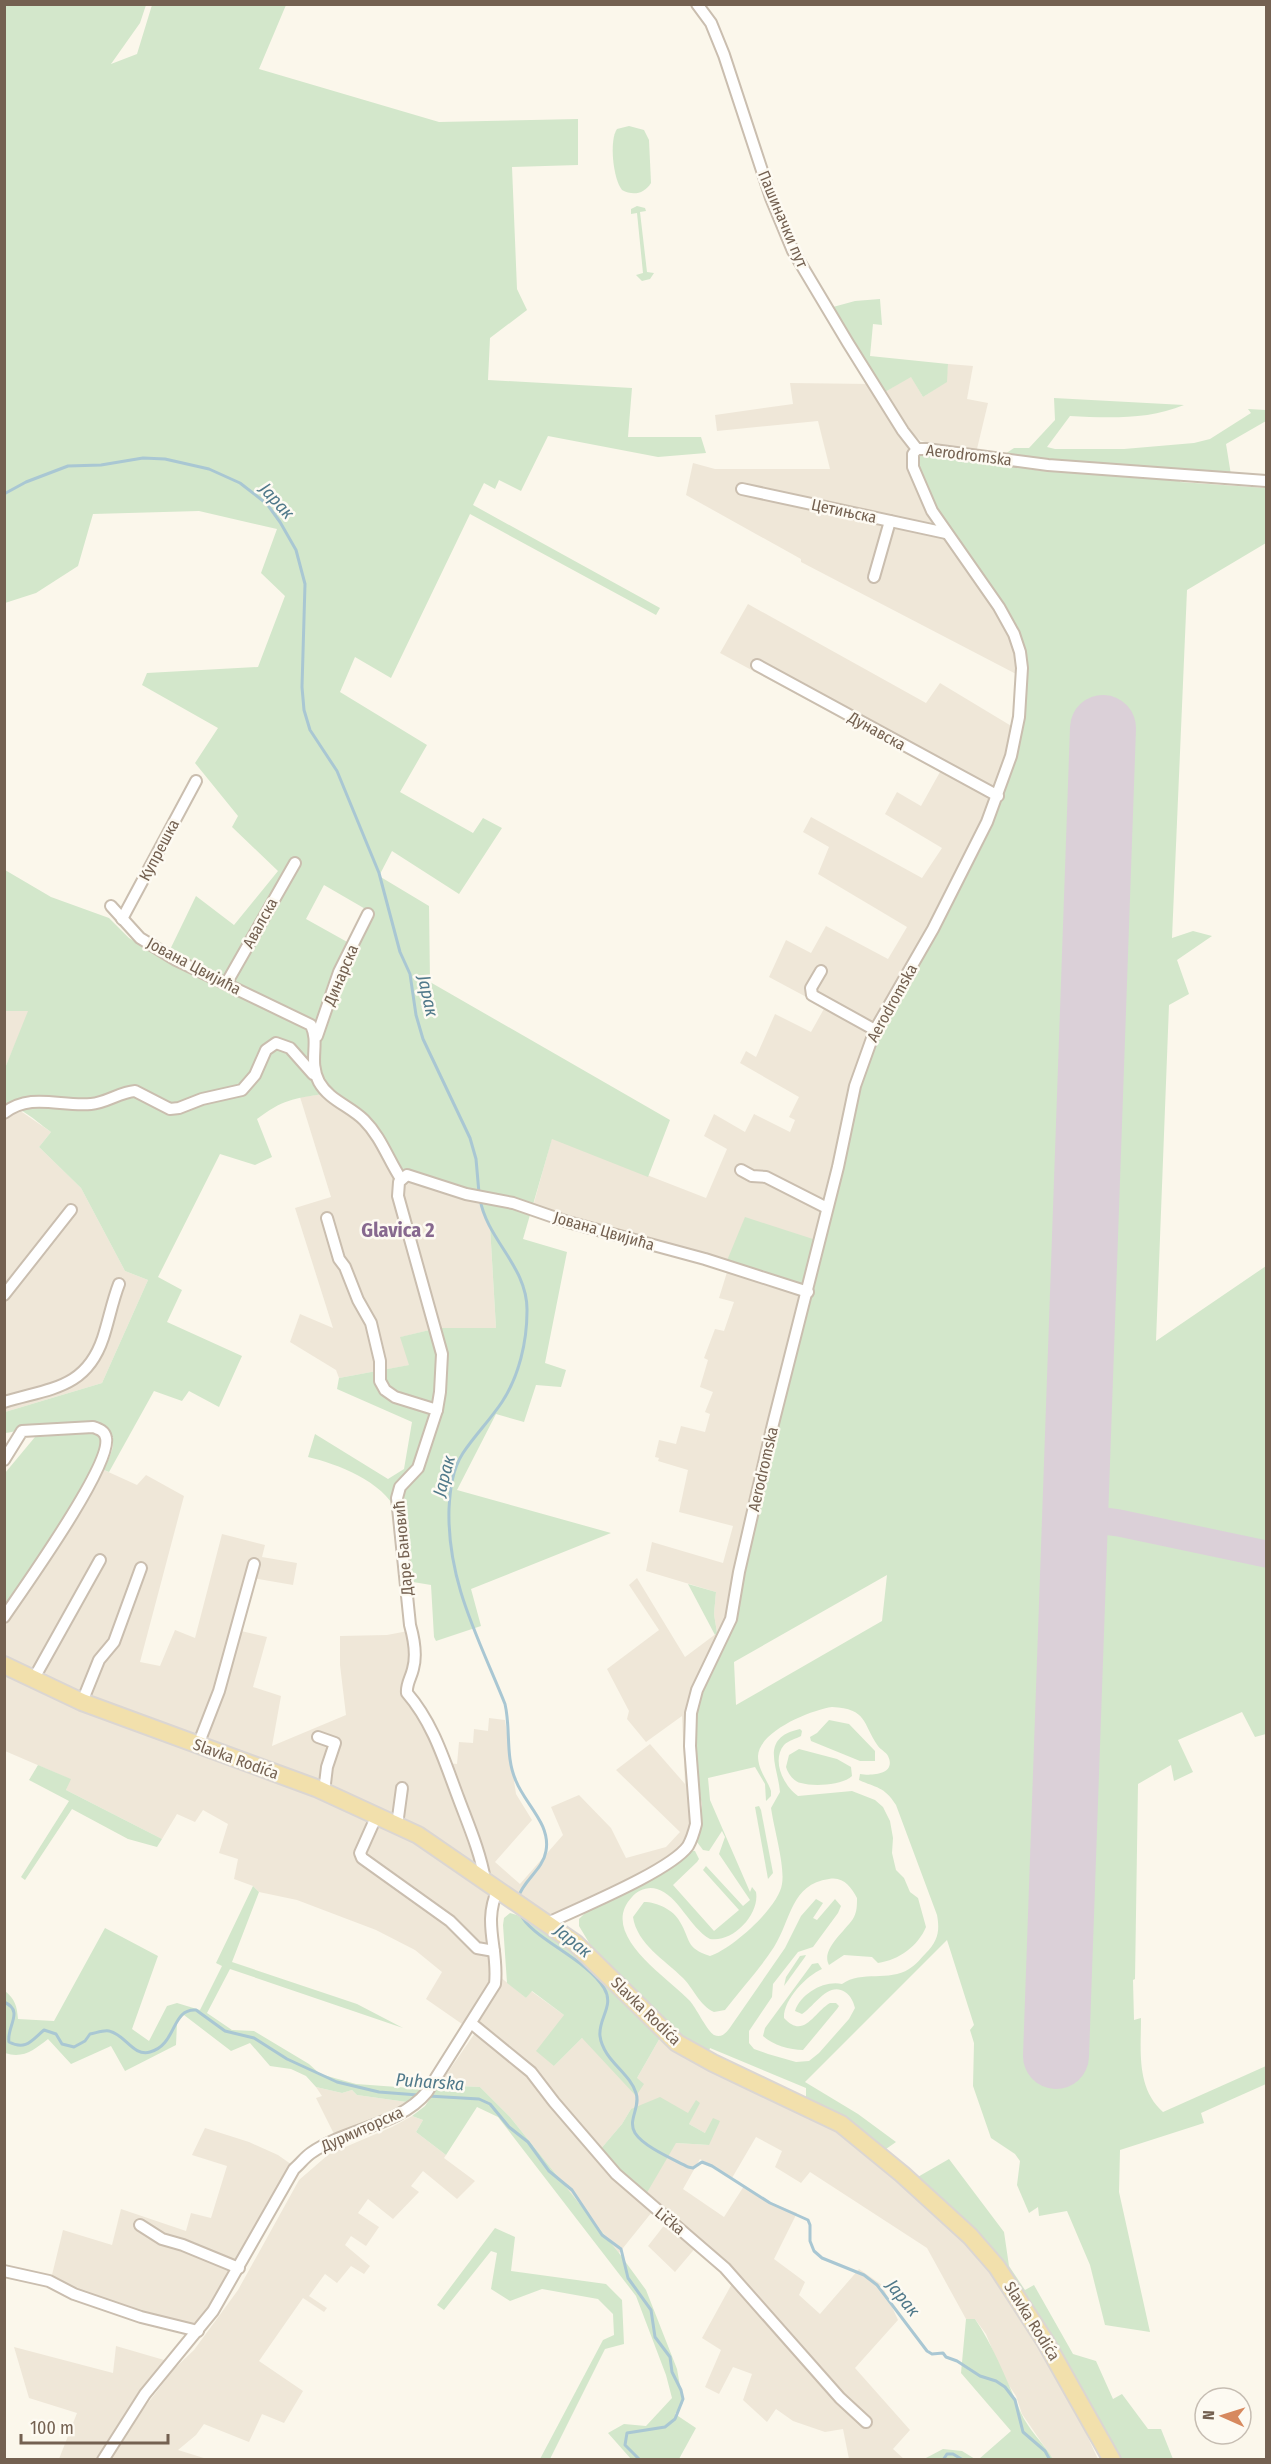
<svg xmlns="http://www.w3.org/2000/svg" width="1271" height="2464" viewBox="0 0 1271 2464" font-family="'Fira Sans Condensed',sans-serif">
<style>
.residential{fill:#efe7d8;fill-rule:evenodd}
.green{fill:#d3e7cb;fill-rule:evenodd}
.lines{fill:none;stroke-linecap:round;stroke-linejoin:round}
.stream{stroke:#a9c7d3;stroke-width:3}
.taxiway{stroke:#dbd0d8;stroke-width:27}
.runway{stroke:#dbd0d8;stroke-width:66}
.street-casing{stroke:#cabeaf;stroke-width:14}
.primary-casing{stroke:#dbd6d2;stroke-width:20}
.street{stroke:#fff;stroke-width:10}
.primary{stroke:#f2e0ac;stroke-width:16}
.labels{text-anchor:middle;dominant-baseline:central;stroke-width:5;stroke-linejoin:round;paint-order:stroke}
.street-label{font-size:16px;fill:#746151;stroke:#fdfaf2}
.water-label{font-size:18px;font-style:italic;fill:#50798a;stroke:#fdfaf2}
.quarter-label{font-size:20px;font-weight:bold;fill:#87698f;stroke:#fdfaf2}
</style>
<rect width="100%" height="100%" fill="#fbf7eb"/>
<g class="residential">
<path d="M948,364L973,366L967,399L988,403L976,453L940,448L920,440L907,429L885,392L911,376L923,397L946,382Z"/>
<path d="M790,383L871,384L911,448L913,478L935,528L959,557L1006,625L1016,652L1018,675L801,562V559L686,495L693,463L715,469H830L818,421L717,431L715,415L793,404Z"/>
<path d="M748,604L926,703L940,683L1013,727L1007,757L997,789L816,1240L726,1263L533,1206L552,1138L706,1198L727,1149L704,1136L714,1114L745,1132L754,1114L790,1132L795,1120L789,1117L799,1097L740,1063L746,1051L756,1057L775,1014L811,1032L825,1007L769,977L786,940L811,953L826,926L888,959L907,927L818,874L829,847L803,832L811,817L922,878L942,848L885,814L897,792L921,806L940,772L720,653Z"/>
<path d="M5,1011H29L5,1068Z"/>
<path d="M324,1094L368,1128L393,1176L396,1190L406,1178L478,1200L490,1226L496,1328H438L401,1337L410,1365L339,1378L336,1370L290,1342L300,1314L333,1328L295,1208L331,1197L300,1097Z"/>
<path d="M6,1105L19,1110L51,1132L39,1147L81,1188L125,1271L148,1280L102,1383L5,1412Z"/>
<path d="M728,1269L799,1295L800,1298L737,1559L726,1620L718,1641L692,1821L686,1842L669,1857L557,1916H549L473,1865L91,1699L5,1659L4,1628L104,1470L137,1485L146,1475L184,1496L140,1662L160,1666L175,1630L195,1638L222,1534L265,1545L262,1557L297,1563L293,1585L252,1578L237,1630L267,1637L253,1687L281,1696L272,1746L346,1715L340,1665V1636L387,1635L408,1631L416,1625L420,1638V1660L411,1692L448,1763L457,1764L459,1742L473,1743L474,1729L488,1731L489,1718L505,1720L516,1794L532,1820L495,1862L520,1884L563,1835L551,1807L579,1795L611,1828L626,1858L666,1847L680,1832L616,1770L650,1744L685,1784L682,1716L646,1742L627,1719L629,1711L607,1669L659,1630L629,1585L637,1578L685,1657L717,1633L714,1614L716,1592L646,1571L652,1542L723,1563L733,1526L679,1512L688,1470L658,1461L659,1458L655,1457L659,1440L676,1444L681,1426L705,1432L710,1414L705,1412L713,1392L700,1387L708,1360L704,1358L715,1329L724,1331L734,1302L719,1298Z"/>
<path d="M4,1675L79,1710L336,1803L433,1853L479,1881L492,1900L499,1976L526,1998L531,1991L564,2015L554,2066L582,2038L637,2078L661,2036L716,2074L780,2101L843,2134L924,2205L970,2248L1004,2285L1067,2393L1098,2459H1053L1022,2414L1016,2396L1004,2378L986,2334L975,2319H966L927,2248L810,2172L801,2183L775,2167L782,2151L756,2137L732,2178L700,2159L683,2189L724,2217L744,2186L769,2202L797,2213L774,2259L805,2282L799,2295L820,2314L859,2269L882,2285L898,2320L855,2368L910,2430L893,2449L904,2459H849L843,2429L825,2432L793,2421L776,2409L767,2422L743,2400L752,2374L733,2367L719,2394L705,2387L721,2350L702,2338L734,2280L697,2246L675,2272L648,2246L666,2223L652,2212L619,2253L510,2117L480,2087L439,2085L475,2033L426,1999L442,1972L415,1950L376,1930L297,1900L259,1892L253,1886L234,1879L238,1859L219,1853L228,1824L203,1810L195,1822L177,1814L162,1839L66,1790L70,1779L5,1751ZM699,2103L689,2124L705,2133L709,2145L676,2143L599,2151L622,2124L631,2109L688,2114Z"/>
<path d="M316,2087L342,2093L352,2090L357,2095L414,2103L337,2140L316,2098L322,2096Z"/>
<path d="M412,2116L423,2120L416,2132L446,2155L444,2158L475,2181L457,2199L423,2171L411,2186L419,2192L393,2219L368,2199L358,2213L379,2227L366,2246L351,2236L345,2245L370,2266L364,2274L351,2266L337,2283L325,2274L309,2296L327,2308L324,2312L303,2298L259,2361L303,2391L284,2423L262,2414L249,2442L204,2424L196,2435L178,2450L207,2459L108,2460L144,2408L174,2369L194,2350L238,2290L299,2180L329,2154L392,2127Z"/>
<path d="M205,2128L249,2142L278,2155L295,2167L198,2328L142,2315L51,2279L63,2230L112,2245L121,2209L186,2231L191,2213L211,2218L227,2166L192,2155Z"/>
<path d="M116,2346L171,2362L99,2459H59L77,2413L29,2398L14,2347L113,2373Z"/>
</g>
<g class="green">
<path d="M5,5H146L140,23L111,64L137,54L152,5H286L259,69L439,122L578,119V165L512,167L517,289L527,310L490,338L488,380L632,388L628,437H701L706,453L658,457L548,436L521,491L499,480L495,489L484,483L473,505L660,608L656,615L470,514L391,678L355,657L340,692L427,745L400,792L473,833L483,818L502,828L459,894L392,851L379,876L429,906L430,982L670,1120L648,1177L552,1139L523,1239L567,1252L545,1363L566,1370L561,1387L536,1385L524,1422L496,1414L457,1490L611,1533L471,1589L481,1626L436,1641L434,1637L431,1585L407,1581C405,1559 407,1532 397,1512C383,1481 337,1464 308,1457L315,1434L388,1479L404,1469L412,1422L337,1389L339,1378L409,1365L400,1337L438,1328H496L490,1226L475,1191C463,1190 400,1171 393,1163C384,1152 380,1135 371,1124C358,1106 335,1101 322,1083C298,1049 357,948 374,914L324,885L306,919L349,943C335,969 303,1040 311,1068C314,1077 319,1086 324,1094C294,1098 282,1100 257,1119L272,1157L255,1165L220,1154L158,1277L182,1290L167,1322L242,1356L219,1407L189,1391L182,1401L154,1391L109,1472L104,1470C107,1461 113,1452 113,1443C114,1416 77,1423 60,1424C51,1425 40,1423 31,1426C21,1428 17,1432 5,1433V1412L102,1383L148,1280L125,1271L81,1188L39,1147L51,1132C39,1124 19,1104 5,1106V1068L28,1011H5V870L51,897L109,918L129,938L165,960L196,896L234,925L278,871L232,827L238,816L195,763L218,728L142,685L147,673L258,667L285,596L261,573L277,529L199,511L93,514L78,566L36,593L5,603Z"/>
<path d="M629,126L644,130L649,140L651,183C644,194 633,196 622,190C613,179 609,140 617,129Z"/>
<path d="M637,206L645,208L646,211L640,212L647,272L654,273L650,279L642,281L636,275L643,273L637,213L631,214V209Z"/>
<path d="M880,299L882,325L873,324L870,356L948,364L947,382L923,397L911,377L885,392L833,307L855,301Z"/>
<path d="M1054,398L1184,405C1148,420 1107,418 1070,416L1047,447L1055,449H1124L1194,443L1210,439L1251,413L1248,409L1266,410V421L1226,444L1231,475L1002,456L1014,448H1029L1055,420Z"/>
<path d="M921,454H936L1042,471L1180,479V482L1266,488V543L1187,590L1172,938L1193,931L1212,936L1177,960L1189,994L1169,1005L1156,1341L1266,1266V1734L1255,1737L1242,1712L1178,1740L1193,1772L1174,1781L1171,1765L1138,1784L1135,1979L1133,1980L1134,2020L1141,2018C1141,2051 1136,2088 1163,2112L1266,2066V2084L1201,2113L1204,2123L1120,2150L1119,2192L1150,2332L1105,2325L1090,2265L1067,2211L1039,2216L1038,2207L1029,2213L1017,2185L1020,2161L1015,2154L991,2138L973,2086L974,2043L970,2030L974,2025L947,1940L805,2082L858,2114L896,2142L886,2149L846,2119L806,2098V2088L710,2048L709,2051L681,2038L594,1951L579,1926V1919L587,1911L673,1867L689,1850L695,1851L699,1859L697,1862L673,1885L714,1931L739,1910L703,1870L706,1866L743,1906L750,1900L719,1854L725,1837L722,1831L709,1851L703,1850L697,1842L702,1805L694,1761L695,1714L700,1693L747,1557L860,1083L873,1043L971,865L1024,705L1027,675L1025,656L1010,614L937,512L919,474L917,455ZM887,1575L882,1621L736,1705L734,1662ZM832,1707C868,1709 862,1723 878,1746C881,1750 886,1752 888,1756C897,1775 871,1776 860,1774L859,1780C876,1788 884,1786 896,1805L937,1915C940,1931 938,1941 926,1953C921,1958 916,1965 909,1969C889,1982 862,1970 842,1984C825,1980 801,1993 795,2011L802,2014C814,2007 828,1981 845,1992C851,1996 853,2001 855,2008L849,2019L819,2053L809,2061L796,2062L768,2054L754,2049L749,2043V2031L772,1997L773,1984L798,1952L813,1947L838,1913L841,1906L835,1899L817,1920L813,1918L823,1903L816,1899L801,1916L785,1948L729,2029C725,2034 721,2038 714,2035C708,2032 696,2008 690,2001C669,1978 597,1934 632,1897C638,1890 648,1886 657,1889C678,1895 690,1928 710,1939C733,1943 760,1914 756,1892L752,1887L750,1892L710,1800L708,1778L755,1767L765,1784L766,1801L771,1796V1791C767,1779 758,1770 758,1756C759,1731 811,1710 832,1707Z"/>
<path d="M745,1217L816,1240L803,1286L726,1263Z"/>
<path d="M98,1433L106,1445L75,1504L5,1614V1473L35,1437Z"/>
<path d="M688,1584L716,1592L714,1614L717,1633L715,1635Z"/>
<path d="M829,1720L849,1724L875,1751V1761H860L811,1741L810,1737L817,1733Z"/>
<path d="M800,1729L802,1731L801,1736C796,1739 789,1740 784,1745C771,1761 784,1786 798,1796L852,1791L875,1800L883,1807L890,1821L893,1838L892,1853L896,1870L904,1878L910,1892L918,1898L926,1927C918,1946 899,1960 878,1963L872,1957L844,1955L829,1965C820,1949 847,1930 854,1917C857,1911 857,1905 857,1898C851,1887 843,1876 829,1879C791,1884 791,1920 774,1947C760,1969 741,1989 725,2010L714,2012C700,2006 693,1988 683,1978C665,1960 637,1944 633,1917L644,1902C657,1902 674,1910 680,1922C691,1940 685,1948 710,1956C732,1949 779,1907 782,1884C785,1867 775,1832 772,1814L771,1808L780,1792C778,1766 759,1738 800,1729Z"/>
<path d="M799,1749L837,1759L851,1767L852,1776C843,1785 814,1787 801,1783C794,1782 788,1774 786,1767L789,1755Z"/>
<path d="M38,1765L71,1779L66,1790L162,1839L157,1847L128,1839L72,1809L25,1880L21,1877L69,1801L29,1780Z"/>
<path d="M759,1806L761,1810L773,1873L768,1879L755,1807Z"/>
<path d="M253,1886L259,1892L232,1962L357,2004L403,2028L230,1969L207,2013L232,2030L254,2031L309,2064L320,2074L356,2084L425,2089L414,2103L357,2095L352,2090L342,2093L316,2087L306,2076L291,2069L270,2066L250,2043L231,2051L184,2015L177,2023L176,2045L125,2071L111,2046L71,2064L48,2039C34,2050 23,2059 5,2053V1991C15,1999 17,2006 18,2019L54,2021L105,1928L158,1956L132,2029L149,2041L167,2006L177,2003L200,2010L222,1966L216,1963Z"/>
<path d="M510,1913L517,1915L571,1950L629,2004L647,2025L661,2036L637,2078L644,2084L636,2096L582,2038L554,2066L536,2051L564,2015L532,1991L526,1998L507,1983L503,1925L504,1918Z"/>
<path d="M806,1955L805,1957L784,1986L786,1977L800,1956Z"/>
<path d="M818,1963L822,1969C806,1976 783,2000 784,2018C804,2040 814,2012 830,2003H836L839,2006L837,2009L803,2050C790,2050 773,2045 763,2036L765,2028L812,1964Z"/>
<path d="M439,2085L480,2087L510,2117L619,2253L646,2290L677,2369L683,2403L675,2414L696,2428L679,2459H631L608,2433L624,2424L646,2426L672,2398L666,2375L636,2296L498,2117L477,2107L446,2155L416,2132L423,2120L412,2116L425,2106Z"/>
<path d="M660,2097L688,2113L696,2100L700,2103L689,2124L705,2133L713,2118L720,2121L709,2145L676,2143L645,2196L599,2151L622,2124L631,2109Z"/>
<path d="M949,2159L1004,2232L1009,2266L1025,2290L1034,2285L1073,2354L1096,2361L1113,2399L1122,2394L1148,2429H1161L1173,2459H1118L1024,2293L1001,2262L916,2178Z"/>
<path d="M495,2228L515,2237L511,2271L606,2284L622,2300L624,2344L605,2349L550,2459H540L603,2340L614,2335L613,2314L598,2299L542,2289L510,2301L491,2289L497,2253L491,2251L444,2310L437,2305Z"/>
<path d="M966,2319H975C993,2345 1008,2383 1021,2413C1028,2429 1044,2444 1053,2459H979L1011,2431L961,2373Z"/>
<path d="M943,2449L962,2451L975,2459H924Z"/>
</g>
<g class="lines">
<g class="stream">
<path d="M4,494L26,482L68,466L101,465L143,458L165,459L209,469L240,483L267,504L280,522L296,550L305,584L302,687L304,710L310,730L337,771L379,873L400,952L410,974L416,1015L423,1039L470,1138L476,1159L479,1193"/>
<path d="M480,1199C487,1240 528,1267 527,1311C527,1342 519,1376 502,1402C490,1420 475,1435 463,1453C452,1470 450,1490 449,1509C447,1582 479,1639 505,1704C511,1729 505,1757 516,1781C525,1804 551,1824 546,1851C543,1870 523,1880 518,1898"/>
<path d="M520,1913C530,1938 586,1958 604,1988C615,2006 598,2018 600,2036C603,2060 630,2073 636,2093C641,2107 627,2120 635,2133C644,2147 673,2159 688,2167L693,2168L702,2162L712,2166L770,2203L808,2220L810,2225V2241L814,2251L822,2258L864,2275L877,2285L927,2351L932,2354L943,2353L946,2357L957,2361L980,2376L996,2381L1005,2387L1015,2400L1023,2432L1045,2451L1050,2460"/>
<path d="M4,2002C25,2011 6,2027 9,2042C26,2051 32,2040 44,2030L56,2034L62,2044L74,2047L85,2041L90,2034C96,2033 103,2030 109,2031C125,2034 133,2057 150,2052C177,2045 171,2008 196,2010L225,2031L254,2038L287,2059L337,2082L379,2092L418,2095"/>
<path d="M428,2096L479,2099L490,2104L509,2127L528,2142L549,2171L572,2190L602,2235L621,2249L628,2278L651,2310L655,2337L670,2357L672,2372L681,2390L683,2399L675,2419L665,2427L627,2433L625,2445L640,2460"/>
<path d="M943,2460L947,2454H953L963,2460"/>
</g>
<path class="taxiway" d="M1075,1517L1119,1523L1266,1554"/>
<path class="runway" d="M1056,2056L1103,728"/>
<defs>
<g id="street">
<path d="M697,4L711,23L724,55L771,198L793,251L848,343L903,431L917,449"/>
<path d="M742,489L946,533"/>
<path d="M874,577L890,521"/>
<path d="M757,665L998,796"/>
<path d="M111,906L140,938L176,960L311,1025C320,1044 308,1060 319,1082C329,1100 350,1106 364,1120C381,1137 388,1159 401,1179"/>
<path d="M122,919L196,781"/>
<path d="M821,971L811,988L812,995L875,1030"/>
<path d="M226,984L295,863"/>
<path d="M317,1036L339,972L368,914"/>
<path d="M4,1113C31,1092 60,1107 91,1104C106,1103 120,1092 135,1091L170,1109L179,1108L202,1099L242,1090L255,1075L266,1050L276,1043L290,1048L313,1074"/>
<path d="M741,1170L752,1176L766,1177L827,1208"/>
<path d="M327,1218L339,1259L345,1267L358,1300L371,1323L380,1361V1381L385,1390L395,1397L437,1410L418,1468L400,1487L397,1498L410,1625C414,1639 417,1655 413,1669C411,1678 406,1684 407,1693C433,1723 444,1760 458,1797C468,1824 480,1851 485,1880"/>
<path d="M4,1295L71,1210"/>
<path d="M4,1402C50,1388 86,1389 103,1338C109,1320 112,1302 119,1284"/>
<path d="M437,1410L440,1392L442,1354L398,1196L399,1182L407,1175L466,1194L513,1203L568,1222L705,1259L808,1292"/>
<path d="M4,1460L22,1431L93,1427C99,1429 105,1431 106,1438C112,1465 23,1589 4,1617"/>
<path d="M33,1680L100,1560"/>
<path d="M82,1702L99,1660L114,1642L141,1568"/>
<path d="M318,1737L335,1743L327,1767L324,1792"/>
<path d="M198,1745L219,1691L254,1564"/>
<path d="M377,1815L360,1853L362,1858L450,1921L477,1948L494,1951"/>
<path d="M397,1825L402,1788"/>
<path d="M548,1923C579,1908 670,1871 688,1846C692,1839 694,1832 696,1824L690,1746L691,1713L697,1690L731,1619L739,1572L773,1424L838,1167L855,1086L875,1030L933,929L987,822L1011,756L1019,717L1022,668L1020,652L1014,634L999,607L932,511L913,467V454L917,449H926L1048,465L1266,481"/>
<path d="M471,2023L531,2072L554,2102L616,2174L725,2268L840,2398L866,2422"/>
<path d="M140,2225L162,2239L183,2245L239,2268"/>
<path d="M4,2271L49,2281L74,2294L141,2317L198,2331"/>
<path d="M103,2460L145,2394L213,2311L294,2169C300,2164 305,2157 311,2153C347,2128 399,2126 427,2092L495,1984C499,1948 482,1924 498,1889"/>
</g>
<path id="primary" d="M4,1665L82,1702L316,1788L418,1835L575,1943L677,2043L713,2063L841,2124L902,2174L970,2236L997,2267L1045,2341L1112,2460"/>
</defs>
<use href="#street" class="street-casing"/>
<use href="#primary" class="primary-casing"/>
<use href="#street" class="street"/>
<use href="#primary" class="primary"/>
</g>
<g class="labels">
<g class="street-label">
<text transform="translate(783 219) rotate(67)">Пашиначки пут</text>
<text transform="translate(969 455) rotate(7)">Aerodromska</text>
<text transform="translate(844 511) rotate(12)">Цетињска</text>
<text transform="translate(877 731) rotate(29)">Дунавска</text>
<text transform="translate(159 850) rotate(-62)">Купрешка</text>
<text transform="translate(260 923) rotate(-61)">Авалска</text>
<text transform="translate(194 966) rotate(28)">Јована Цвијића</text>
<text transform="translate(341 975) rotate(-67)">Динарска</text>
<text transform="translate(892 1003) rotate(-61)">Aerodromska</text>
<text transform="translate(604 1231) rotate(16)">Јована Цвијића</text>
<text transform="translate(763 1469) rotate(-77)">Aerodromska</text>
<text transform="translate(403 1548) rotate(-95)">Даре Бановић</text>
<text transform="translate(236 1759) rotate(20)">Slavka Rodića</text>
<text transform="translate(646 2011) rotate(44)">Slavka Rodića</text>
<text transform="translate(362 2129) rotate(-24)">Дурмиторска</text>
<text transform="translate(670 2221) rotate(39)">Lička</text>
<text transform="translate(1032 2321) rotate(58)">Slavka Rodića</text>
</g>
<g class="water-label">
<text transform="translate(277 501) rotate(48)">Јарак</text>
<text transform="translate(428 996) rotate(78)">Јарак</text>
<text transform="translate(444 1476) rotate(-75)">Јарак</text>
<text transform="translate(573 1941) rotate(39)">Јарак</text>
<text transform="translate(430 2082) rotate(4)">Puharska</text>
<text transform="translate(903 2298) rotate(51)">Јарак</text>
</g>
<g class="quarter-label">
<text x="398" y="1230">Glavica 2</text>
</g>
</g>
<rect width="1271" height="2464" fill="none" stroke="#746151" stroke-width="12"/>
<g transform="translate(1223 2416) rotate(273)"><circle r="28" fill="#fdfaf2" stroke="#c6bdb2" stroke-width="1.5"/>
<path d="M0-4.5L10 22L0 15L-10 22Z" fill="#d7895f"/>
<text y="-9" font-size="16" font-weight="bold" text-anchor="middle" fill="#746151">N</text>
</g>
<path d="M21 2434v9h147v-9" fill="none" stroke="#746151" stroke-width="3"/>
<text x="30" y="2434" font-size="18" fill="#746151" stroke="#fdfaf2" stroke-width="4.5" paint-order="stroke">100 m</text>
</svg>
